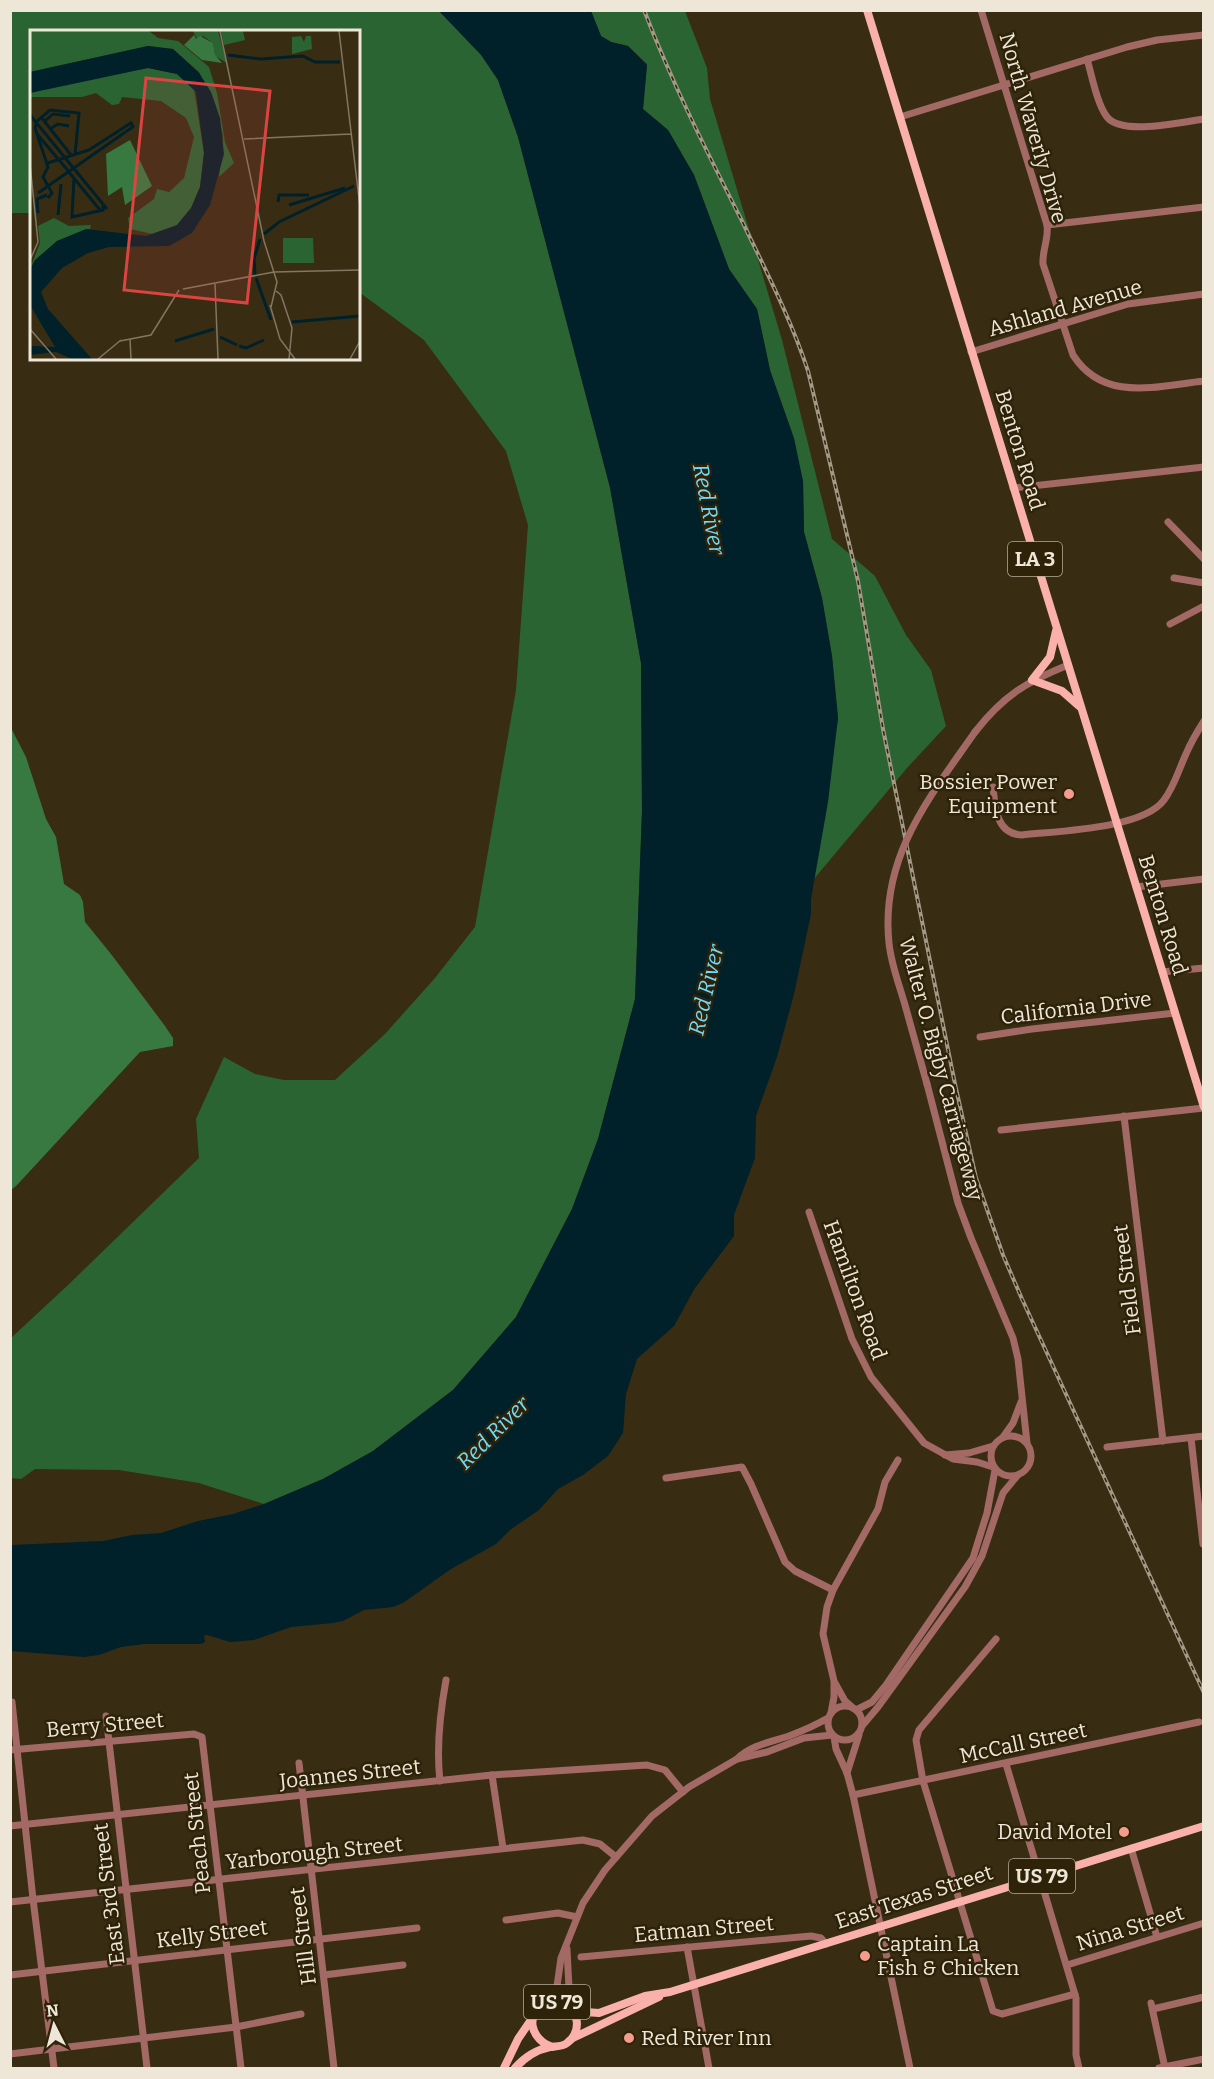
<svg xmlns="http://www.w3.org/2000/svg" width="1214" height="2079" viewBox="0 0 1214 2079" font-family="Bitter,serif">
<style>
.green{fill:#2a6433}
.forest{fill:#387942}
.water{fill:#00202a}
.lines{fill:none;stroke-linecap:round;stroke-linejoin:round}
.minor{stroke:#a36964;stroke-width:7}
.major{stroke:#fab1ab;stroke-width:8}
.rail-casing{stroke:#a29986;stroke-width:4}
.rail{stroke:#2e2308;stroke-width:1.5;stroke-dasharray:4.5;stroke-linecap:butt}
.minor-bridge{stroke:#a36964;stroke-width:7}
.poi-dot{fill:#f49d8c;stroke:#2e2308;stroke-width:2}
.labels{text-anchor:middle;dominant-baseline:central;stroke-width:5;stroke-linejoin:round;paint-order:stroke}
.shield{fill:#2e2308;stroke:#b4ac9a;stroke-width:1.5}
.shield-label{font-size:20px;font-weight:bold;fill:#eee7d8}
.street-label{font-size:21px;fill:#eee7d8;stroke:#2e2308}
.poi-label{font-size:21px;fill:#eee7d8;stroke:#2e2308;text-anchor:end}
.water-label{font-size:22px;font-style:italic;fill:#6edafe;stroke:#2e2308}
.inset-river{fill:none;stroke:#00202a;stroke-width:3}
.inset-road{fill:none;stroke:#817762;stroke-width:1.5}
.view{fill:#da4542;fill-opacity:0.15;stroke:#da4542;stroke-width:3}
.inset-edge{fill:none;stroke:#eee7d8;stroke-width:3}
</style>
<rect width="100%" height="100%" fill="#382d13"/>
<g class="green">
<path d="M11,11H439L482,55L498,80L518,137L610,488L641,663L642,811L635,999L598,1139L572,1209L516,1317L453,1390L373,1451L323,1479L264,1504L199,1483L119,1470L35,1469L21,1479L11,1478V1338L67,1286L199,1158L196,1119L224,1057L255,1074L284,1080H335L385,1034L435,978L475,927L516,690L528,525L506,451L424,340L359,292L358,32H32L31,213H11Z"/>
<path d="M591,11H685L707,68L710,99L782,340L832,539L875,576L906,635L931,670L946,726L907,768L813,880L838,718L832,656L822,598L804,532L803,481L770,370L757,309L729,269L694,175L668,130L643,109L647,64L628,46L611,42L601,36Z"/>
</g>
<path class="forest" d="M11,728L26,757L46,819L56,837L64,884L80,895L83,902L85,922L111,954L165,1026L173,1038V1046L140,1052L17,1185L11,1190Z"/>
<path class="water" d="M439,11H591L601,36L611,42L628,46L647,65L643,109L668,130L694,175L729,269L757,309L770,370L794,438L803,481L804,532L822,598L832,656L838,718L828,802L811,899V914L794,994L777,1057L756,1116L755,1158L734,1215V1236L695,1288L674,1326L637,1359L626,1394L623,1433L608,1456L583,1475L558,1489L539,1510L510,1530L496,1544L451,1569L403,1603L393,1607L364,1610L343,1621L333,1623L291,1627L254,1640L230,1642L207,1635L204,1636L205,1642L201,1644H144L121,1647L99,1655L84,1657L11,1651V1545L103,1541L132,1535L161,1533L198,1521L233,1514L264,1504L323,1479L373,1451L453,1390L516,1317L572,1209L598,1139L635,999L642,811L641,663L610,487L518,137L498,80L481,55Z"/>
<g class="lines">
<g class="minor">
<path d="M981,10L1047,225C1049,239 1042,250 1043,264L1073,355C1104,403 1156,386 1204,381"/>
<path d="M1087,59C1092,76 1097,104 1107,117C1122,136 1182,122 1204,119"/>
<path d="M900,117L1127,47L1157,40L1204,35"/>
<path d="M1047,225L1204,207"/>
<path d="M971,352L1128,304L1204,294"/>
<path d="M1013,488L1204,467"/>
<path d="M1168,522L1204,559"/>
<path d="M1174,578L1204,583"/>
<path d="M1170,624L1204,606"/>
<path d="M975,732C1003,696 1026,682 1068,665"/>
<path d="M993,787C995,807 996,834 1022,835C1057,831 1143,829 1164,800C1174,787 1179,769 1186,754C1191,742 1197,732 1204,721"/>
<path d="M1136,887L1204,879"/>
<path d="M1162,972L1204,968"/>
<path d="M980,1037L1032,1029L1175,1013"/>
<path d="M927,1084L958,1203L971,1238L1013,1338L1018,1359L1027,1443"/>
<path d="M1124,1116L1163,1441"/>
<path d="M1001,1130L1204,1108"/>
<path d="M809,1212L852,1339L871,1377L924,1443L953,1459L977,1462L993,1467"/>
<circle cx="1011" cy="1456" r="20"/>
<path d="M1003,1437L1013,1423L1021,1402"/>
<path d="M1191,1438L1203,1544"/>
<path d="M1107,1447L1204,1436"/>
<path d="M945,1455L969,1453L993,1446"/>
<path d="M666,1478L742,1467L751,1484L785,1562L795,1571L833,1590"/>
<path d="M996,1639L919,1730L916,1740L923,1781L993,2011L1002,2014L1075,1994"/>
<path d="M835,1683L845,1701L853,1708"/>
<path d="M12,1702L33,1899L54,2068"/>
<circle cx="845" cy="1723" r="17"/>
<path d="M856,1710L872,1702L886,1685L973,1558L987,1513L995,1470"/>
<path d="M831,1713L834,1697V1681L823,1634L827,1607L833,1590L878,1509L885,1482L898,1460"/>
<path d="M106,1716L147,2068"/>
<path d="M862,1726L878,1707L965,1587L982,1556L1003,1493L1017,1476"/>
<path d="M834,1737L836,1749L847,1773L853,1795L910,2068"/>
<path d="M10,1750L194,1734L202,1737L241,2068"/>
<path d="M737,1759C751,1745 771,1742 789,1736C802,1731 816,1725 828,1718"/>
<path d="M299,1763L334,2068"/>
<path d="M1006,1764L1076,1998V2055L1079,2068"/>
<path d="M847,1773L859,1735"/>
<path d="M492,1775L503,1848"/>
<path d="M440,1781C436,1747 440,1713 446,1680"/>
<path d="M853,1795L1199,1722"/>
<path d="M10,1826L492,1775L647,1765L665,1770L683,1792"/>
<path d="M1131,1848L1157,1937"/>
<path d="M10,1902L583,1840L600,1844L616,1857"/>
<path d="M506,1920L558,1913L577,1917"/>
<path d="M687,1947L709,2068"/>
<path d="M567,1949L570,2008"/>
<path d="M581,1957L811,1936L821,1938L826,1944"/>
<path d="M1067,1965L1204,1923"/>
<path d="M10,1975L417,1928"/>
<path d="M324,1975L403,1965"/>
<path d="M1151,2003L1165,2068"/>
<path d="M546,2004L552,1998L557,1986L561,1958L583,1903L605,1870L652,1816L689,1787L737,1759L767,1752L804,1738L832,1735"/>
<path d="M1153,2009L1204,1997"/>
<path d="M10,2054L236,2027L301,2014"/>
<path d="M1159,2068L1204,2059"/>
</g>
<g class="major">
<path d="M867,10L1204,1107"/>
<path d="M1056,631L1050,657L1032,680L1062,691L1079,706"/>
<path d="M572,2011L599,2013L645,1996L670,1992L1204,1826"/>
<path d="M573,2038L659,1997"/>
<path d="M504,2068L518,2039L533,2017"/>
<path d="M515,2068C524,2058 535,2050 550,2047C556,2046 562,2047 567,2043C581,2033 580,2012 565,2004C560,2002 553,2001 547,2004C523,2013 531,2041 553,2047"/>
</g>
<defs>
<path id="rail" d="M644,10C672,83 707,152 742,221C766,271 791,319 808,371L858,581L883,729L955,1084L976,1178L1003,1255L1022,1299L1204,1693"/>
</defs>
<use href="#rail" class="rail-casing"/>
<use href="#rail" class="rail"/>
<path class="minor-bridge" d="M927,1084C920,1058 912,1031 905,1005C899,984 891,964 889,943C880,857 929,798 975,732"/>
</g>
<g class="poi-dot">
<circle cx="1069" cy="794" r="6"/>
<circle cx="1124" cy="1832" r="6"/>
<circle cx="865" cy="1956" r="6"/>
<circle cx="629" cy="2038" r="6"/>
</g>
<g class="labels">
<g class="shield">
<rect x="1008" y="542" width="54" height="34" rx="4.5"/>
<rect x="1009" y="1859" width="66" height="34" rx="4.5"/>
<rect x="524" y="1985" width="66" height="34" rx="4.5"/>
</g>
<g class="shield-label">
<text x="1035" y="559">LA 3</text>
<text x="1042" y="1876">US 79</text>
<text x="557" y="2002">US 79</text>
</g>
<g class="street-label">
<text transform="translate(1033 128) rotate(74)">North Waverly Drive</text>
<text transform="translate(1065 308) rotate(-16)">Ashland Avenue</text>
<text transform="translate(1020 450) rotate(73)">Benton Road</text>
<text transform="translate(1163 915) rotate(73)">Benton Road</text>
<text transform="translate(1076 1008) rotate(-7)">California Drive</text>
<text transform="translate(941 1069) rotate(75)">Walter O. Bigby Carriageway</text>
<text transform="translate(1127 1280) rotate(-97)">Field Street</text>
<text transform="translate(855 1290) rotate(70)">Hamilton Road</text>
<text transform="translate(105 1725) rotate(-5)">Berry Street</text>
<text transform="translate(1023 1743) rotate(-12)">McCall Street</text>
<text transform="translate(350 1774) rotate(-6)">Joannes Street</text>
<text transform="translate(197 1833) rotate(-96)">Peach Street</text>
<text transform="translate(314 1853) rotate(-6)">Yarborough Street</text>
<text transform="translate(109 1894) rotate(-97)">East 3rd Street</text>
<text transform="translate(914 1897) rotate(-18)">East Texas Street</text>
<text transform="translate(1130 1928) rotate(-17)">Nina Street</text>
<text transform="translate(704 1929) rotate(-5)">Eatman Street</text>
<text transform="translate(212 1934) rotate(-7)">Kelly Street</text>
<text transform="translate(303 1936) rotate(-97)">Hill Street</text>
</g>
<g class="poi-label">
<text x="1057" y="782">Bossier Power<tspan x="1057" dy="24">Equipment</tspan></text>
<text x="1112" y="1832">David Motel</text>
<text x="877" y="1944" text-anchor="start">Captain La<tspan x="877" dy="24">Fish &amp; Chicken</tspan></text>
<text x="641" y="2038" text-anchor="start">Red River Inn</text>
</g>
<g class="water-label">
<text transform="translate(709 509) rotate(79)">Red River</text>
<text transform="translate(706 990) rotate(-77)">Red River</text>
<text transform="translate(493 1433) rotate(-45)">Red River</text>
</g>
</g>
<g transform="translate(30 30)">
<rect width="330" height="330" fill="#382d13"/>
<path d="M0,1H119L128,8L148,11L179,37L187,63L195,112L204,133L189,147L193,106L185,74L169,42L143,19L118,16L0,42ZM163,1H188L197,33L185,26L183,13L173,6L167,9ZM191,1H213L215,10L194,15ZM271,6L274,12L276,6H281L282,19L262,24V7ZM118,38L147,44L164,59L174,123L170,157L161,178L147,195L127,205L100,199L98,188L124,169L127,159L139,162L154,148L164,107L156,88L131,71L92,67L89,74L82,75L66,63L52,67H0V63L32,53ZM24,188L39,196L61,195L60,199L27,211L0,239L10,213L8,196ZM283,208L284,233H253V208Z" fill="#2a6433"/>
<path d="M164,5L166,9L170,6L183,13L185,25L192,33L172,30L154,15ZM100,110L122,156L95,175L92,157L78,166L76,124Z" fill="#387942"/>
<path d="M118,16L143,19L169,43L181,62L190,88L194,124L180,175L162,203L139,216L79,217L58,223L32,238L11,262L18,279L62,329H42L26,322L0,325L2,316L25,317L0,275V239L5,230L27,211L56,199L116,206L147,195L161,178L170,157L174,123L166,62L147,44L118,38L0,63V42Z" fill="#00202a"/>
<path class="inset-river" d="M198,25L231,29L273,26L285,32H310M0,85L77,179M11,87L41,125M14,92L23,84L40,86M20,99L28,94L39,96M7,104L40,143M18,133L59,120L101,93L103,97M38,141L70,180M44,148L42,187L73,180V174M8,163L104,96M18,168L22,163L13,147L18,137L5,98L7,91L20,80L49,83L45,125M248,172L249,165H279M259,175L315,158M8,183L7,169L17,165M28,185L31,154M234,204L249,192L324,156M225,245L224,229L230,209M9,247L26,228M226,248L241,290M262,292L330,286M190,307L207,315M145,311L184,299M209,316L216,318L234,310"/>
<path class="inset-road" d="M190,1L234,211L247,252L241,277M309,1L330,177M214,109L321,104M0,134L8,212L0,230M185,254L188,329M153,259L244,242L330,240M246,261L251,265L262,298L259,329M240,275L250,309L265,329M0,299L26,329M100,309L101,329M90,311L121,305L149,260M68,329L91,310M320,329L330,311"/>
<path class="view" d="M116,48L240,61L217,273L94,260Z"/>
<rect width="330" height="330" class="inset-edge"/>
</g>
<rect width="1214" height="2079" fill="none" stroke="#eee7d8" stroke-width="24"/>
<g transform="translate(54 2025) rotate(354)" stroke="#2e2308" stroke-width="4.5" paint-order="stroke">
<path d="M0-4.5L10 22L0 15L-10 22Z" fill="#eee7d8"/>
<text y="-9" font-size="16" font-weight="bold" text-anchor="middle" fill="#eee7d8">N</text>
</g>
</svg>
